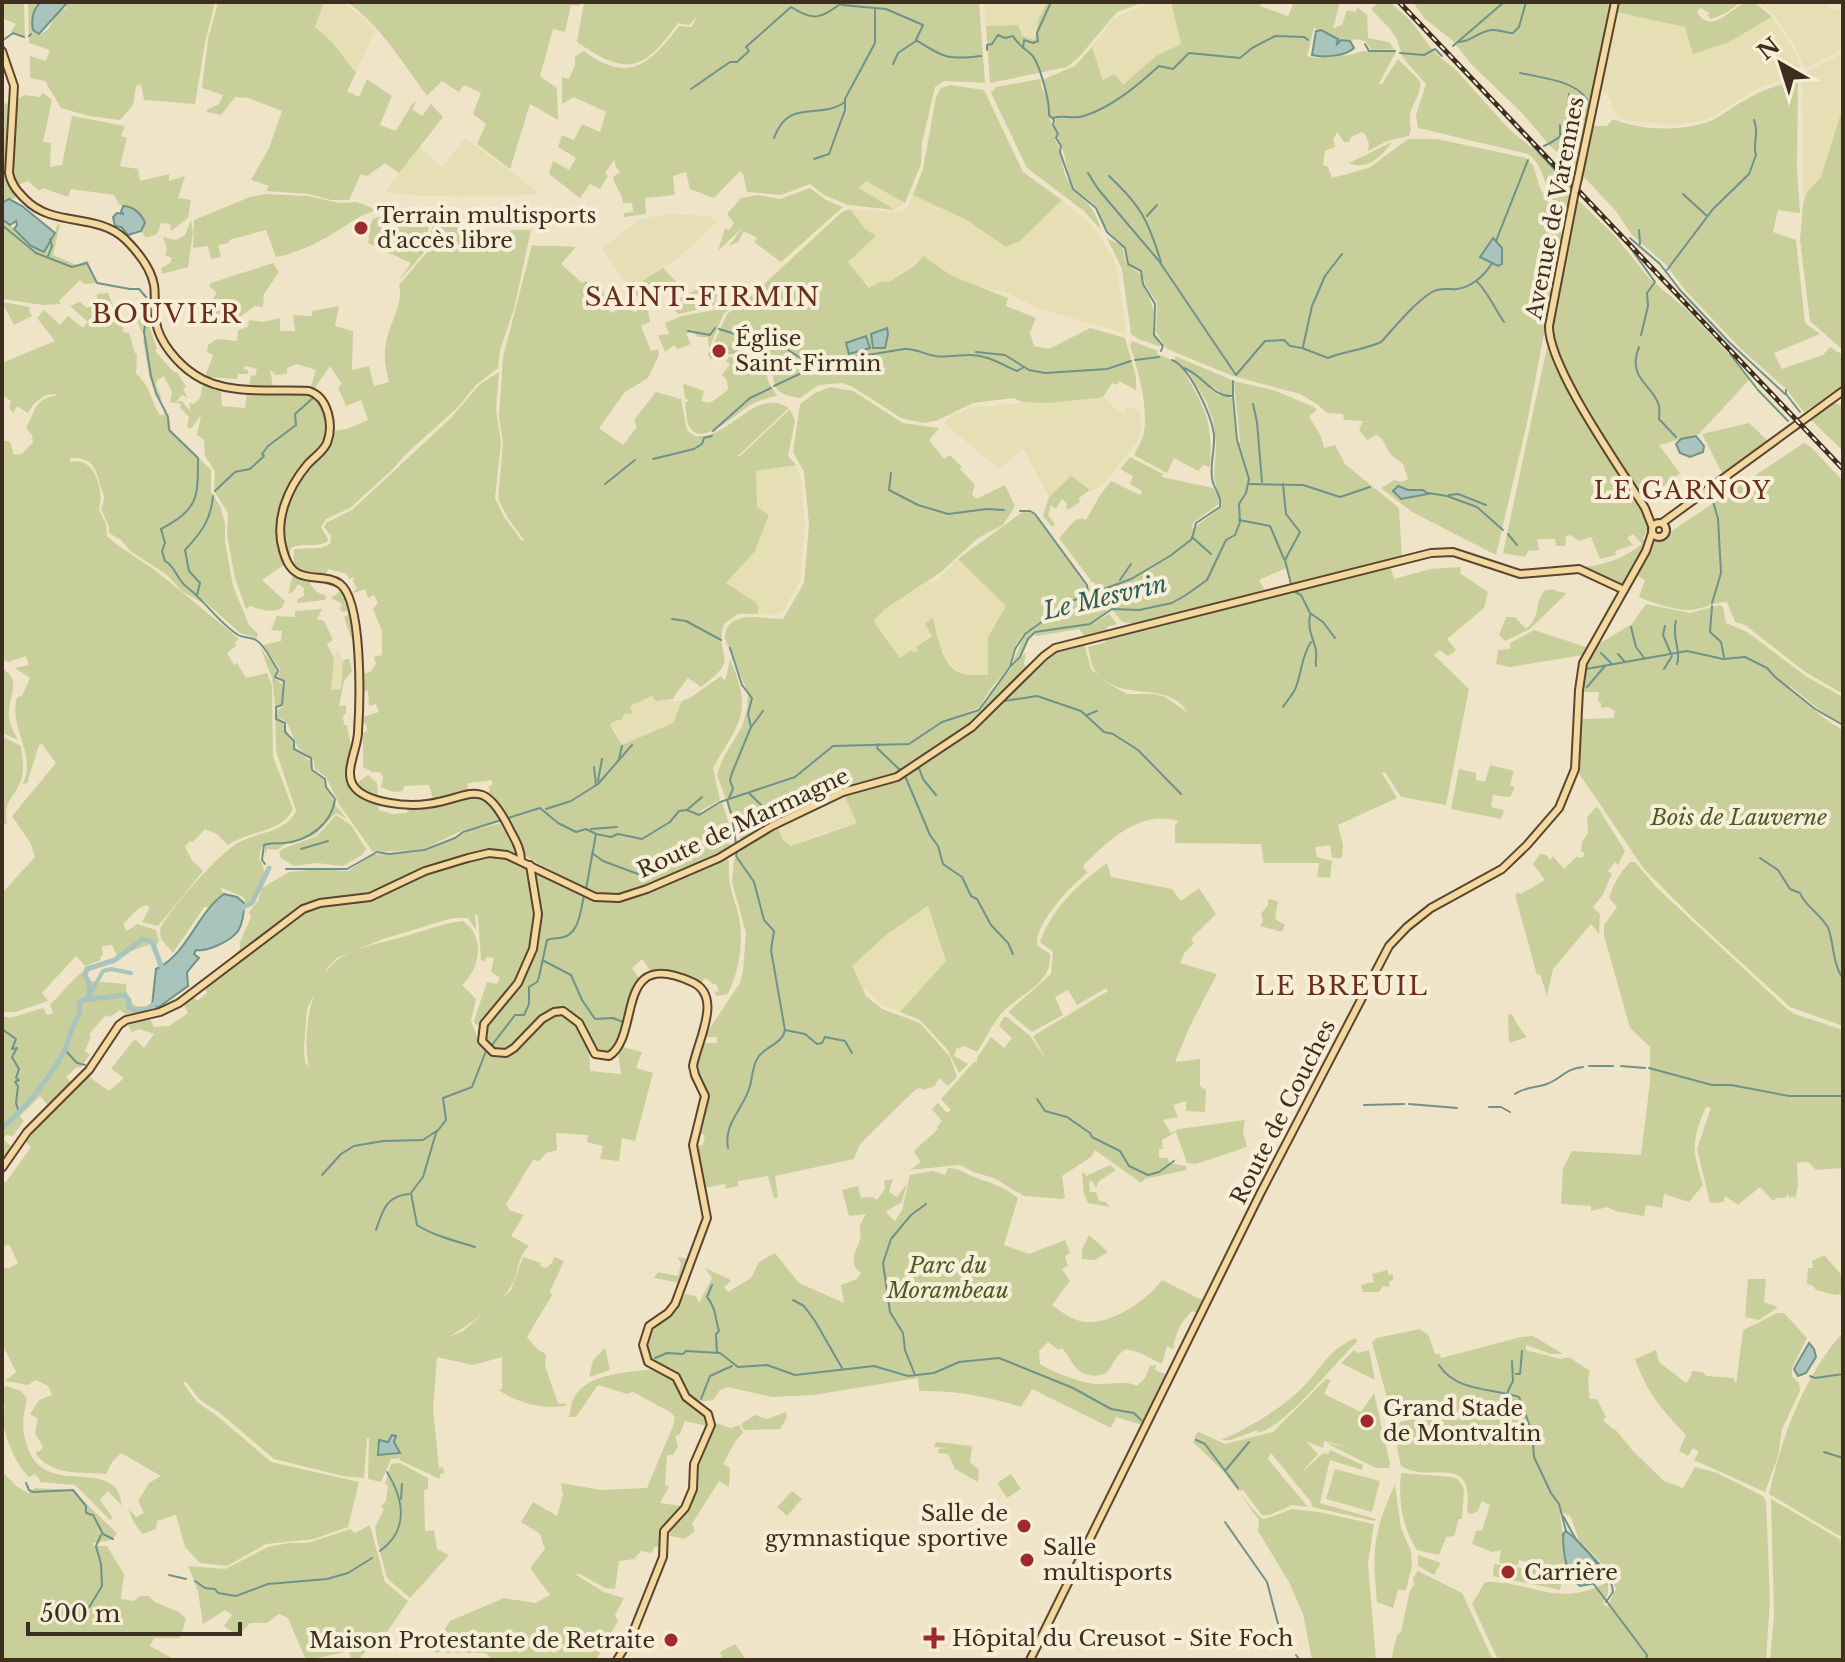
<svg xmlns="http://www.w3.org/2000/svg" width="1845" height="1662" viewBox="0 0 1845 1662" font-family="'Libre Baskerville',serif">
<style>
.farmland{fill:#e6deb5}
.green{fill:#c9cf9b}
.cemetery{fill:#bfc49a}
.water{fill:#a9c4bc;stroke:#6f938a;stroke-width:2}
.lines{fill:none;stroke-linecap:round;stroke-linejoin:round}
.stream{stroke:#6f938a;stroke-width:2}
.canal{stroke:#a9c4bc;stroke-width:4}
.river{stroke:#a9c4bc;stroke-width:5}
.major-casing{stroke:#5b4430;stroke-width:10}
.major{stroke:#f3d9a0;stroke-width:6}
.rail-casing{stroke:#3d2e20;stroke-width:5}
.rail{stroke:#f7eed8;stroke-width:2;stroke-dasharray:6;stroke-linecap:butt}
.major-bridge-casing{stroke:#5b4430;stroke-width:10;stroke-linecap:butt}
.major-bridge{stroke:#f3d9a0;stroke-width:6}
.poi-dot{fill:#9e2a2b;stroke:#f7eed8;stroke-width:3}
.labels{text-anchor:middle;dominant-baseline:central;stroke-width:8;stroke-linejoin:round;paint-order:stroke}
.street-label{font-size:22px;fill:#3d2e20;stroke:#f7eed8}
.poi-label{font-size:22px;fill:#3d2e20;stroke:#f7eed8;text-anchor:start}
.park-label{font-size:22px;font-style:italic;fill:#4d5a26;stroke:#f7eed8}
.neighbourhood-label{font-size:24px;letter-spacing:2px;fill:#6b2e1e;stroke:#f7eed8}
.water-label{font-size:24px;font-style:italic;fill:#2f5d5a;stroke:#f7eed8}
.quarter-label{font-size:26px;letter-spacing:2px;fill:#6b2e1e;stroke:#f7eed8}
</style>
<rect width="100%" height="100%" fill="#f0e4c8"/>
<g class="farmland">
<path d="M324,2H342L363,17L375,31L356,73L332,42L315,27Z"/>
<path d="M984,2H1047L1038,20L1035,40L1022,37L1017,25L986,26Z"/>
<path d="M1171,2L1181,44L1156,56L1123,86L1115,74L1104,80L1092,47L1112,20L1129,11L1149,4Z"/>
<path d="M1758,2H1823L1835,10L1843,8V49L1805,69L1796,48L1773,14Z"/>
<path d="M1616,12L1678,25L1729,42L1772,17L1796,53L1800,65L1799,75L1758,88L1712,117L1701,121L1671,125L1625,120L1619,118L1611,106L1612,102L1609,99V94L1599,91Z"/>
<path d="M1843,53V107L1838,128L1821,177L1807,192L1803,204L1802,80L1807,72Z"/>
<path d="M465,138L536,190V195L421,196L385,192L419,147L442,167Z"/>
<path d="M866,181L905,203L895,210L859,189Z"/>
<path d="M913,195L967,220L1007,247L1020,241L1062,200L1091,224L1113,257L1118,273L1126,334L1038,308L1005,292L971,285L951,276L923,256L889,282L886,281L870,288L848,262L875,236L865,229L850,209L900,212L907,207Z"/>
<path d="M669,214L709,216L717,222L677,259L630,289L602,248L640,219Z"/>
<path d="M1103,397L1112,403V407L1124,413L1127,406L1140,411L1141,431L1137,442L1104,484L1092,491L1071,477L1049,497L1023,448L999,469L944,423L952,415L975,407Z"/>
<path d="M796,465L800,474L805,525L800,581L783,612L773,615L758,614V606L755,602L726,583L755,551L769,515L757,507L756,471Z"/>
<path d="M958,559L1006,606L988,637V676L965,674L955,670L937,641L936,630L916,647L918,650L914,653L912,651L900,658L873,621L885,609L929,581L934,583Z"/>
<path d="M337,648L343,661L341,690H331L334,658Z"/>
<path d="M653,696L656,701H682L673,723L622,746L615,729L610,726L623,714L633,712L629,706Z"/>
<path d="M844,795L857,823L813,836L794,845L791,846L782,839L778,826Z"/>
<path d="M929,906L946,961L900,1012L881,1005L866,990H863L852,966L886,935Z"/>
</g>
<g class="green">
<path d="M2,2H24L25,39L20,34L11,32L16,24L2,18Z"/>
<path d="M28,2H41L33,30L40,35L48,29L61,8L66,9L65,2H215L205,43L195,104L144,100L141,84L136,86L133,105L120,120L89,116L61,108L45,81L30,78V56L46,61L50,50L29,43Z"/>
<path d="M218,2H324L315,27L332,42L356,73L347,91L359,97L367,79L392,96L380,125L396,131L412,104L417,101L412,109L422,116L431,104L443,117L399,173L385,163L367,176L361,174L349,200H331L309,194L266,191L269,186L251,180L269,148L282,111L248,98L235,97L221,115L207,112V110L219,104L223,95L202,88L208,39Z"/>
<path d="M347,2H580V6L571,5L565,32L553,29L540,76L557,88L558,120L530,104L510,169L477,144L486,124L473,114L481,93L464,85L459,92L442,81L427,96C402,62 382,27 347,2Z"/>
<path d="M584,2H979L985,83L944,81L935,87L922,143L921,164L905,203L866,181L859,188L895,210L848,205L824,195L810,184L781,195L747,192L743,174L740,171L714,198L690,189L686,172L673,176L675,195L645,198L646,214L624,217V213L633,212L632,203H623C622,192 615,187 613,177L620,172L615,166V159L605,173L608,176L600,189L590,184L580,198L549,174L553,161L569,170L576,158L558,147L562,135L574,140L582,124L600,132L606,112L574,97L562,104V77L569,79L575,65V56L584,51C629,85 650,64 679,26L691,27L698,16L689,25L678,23C644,71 627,77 577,42Z"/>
<path d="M1047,2H1145L1117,12L1079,57L1067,67L990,83L986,26L1018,25L1022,36L1035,40L1038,20Z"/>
<path d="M1171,2H1261L1260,6L1288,16L1294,2H1340L1333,28L1342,25L1347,10L1356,12L1357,7L1367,15L1368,38L1389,42L1394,49L1372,50L1365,41L1353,39V41L1342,38L1338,45V38L1314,28L1307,56L1316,58L1349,55L1364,51L1396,52L1379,83L1382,84L1398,59L1420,81C1422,94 1412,102 1410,115C1409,124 1413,127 1409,136L1387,141L1368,151L1369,144L1365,134L1362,132L1351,137L1349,142H1344L1337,132L1333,140L1335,147L1325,151L1323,165L1328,167L1332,178L1369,168L1408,139H1437L1526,158L1533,165L1540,188L1558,218L1562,239L1527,423L1496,555L1412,512L1381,488L1394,480L1402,482L1408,479L1403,464L1390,454L1382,439L1376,435L1367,440L1359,430L1363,421L1344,420L1343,414L1327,413L1317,404L1300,394L1233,376L1167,349L1156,332L1157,303L1145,284L1141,270L1128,263C1127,239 1112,241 1103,223C1100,218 1101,211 1096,206C1091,200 1082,197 1077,191C1065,178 1068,154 1058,140L1059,134L1054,126L1056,119L1050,116C1051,102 1044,92 1044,79L1075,66L1092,47L1103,80L1115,74L1123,85L1156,56L1181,44Z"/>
<path d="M1379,2H1390L1411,21L1434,52L1457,71L1509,129L1539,154L1572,193L1567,217C1544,201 1547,166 1528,154L1418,128L1416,115L1426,84L1403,58L1397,39L1390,29L1371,9Z"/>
<path d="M1413,2H1612L1577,170L1550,146L1522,113L1471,64L1453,41L1424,18Z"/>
<path d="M1618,2H1741L1726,13L1711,19L1707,15L1710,13L1700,8L1697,12C1713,39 1735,1 1750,2C1758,3 1766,12 1772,17L1729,42L1693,54L1685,27L1616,12Z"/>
<path d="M1041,79C1040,89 1044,90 1047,97C1052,112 1046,118 1057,134L1055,140C1063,149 1061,165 1066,177C1077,200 1093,199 1101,230L1084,211L1027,168L991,93L996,87Z"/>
<path d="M1798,80L1797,169L1800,213L1778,210L1773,232L1796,240L1805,323L1820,334L1774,353L1782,369L1823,355L1830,347L1843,355L1841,376L1843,387L1804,412L1786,389L1741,349L1685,290L1666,265L1632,235L1616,211L1582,175L1592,126H1607L1613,119C1640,131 1685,132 1713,120C1724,114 1734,106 1745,100C1762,90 1780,84 1798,80Z"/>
<path d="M950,85L984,90L1023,172L1062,200L1020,241L1006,247L967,220L913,195L923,169L936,97L941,88Z"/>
<path d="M43,93L52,100L43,142L51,143L50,167L62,165L72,116L125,126L121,136L127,138L120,166L138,169L140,181L169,174V181L185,176L178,198L191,200L188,218L171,231L170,224L161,223L157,234L146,238L141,231L144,219L137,211L119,204L114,195L71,189L68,197L43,188L39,191L28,181L16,186L11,168L18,99L25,95L40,97Z"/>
<path d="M13,101L7,170L19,196L2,203V105Z"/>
<path d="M1843,107V350L1810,321L1800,240L1803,204L1807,192L1821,177Z"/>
<path d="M1392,142C1382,156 1367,171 1349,163Z"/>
<path d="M810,188L826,200L843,207L781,262L754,242L757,238L744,231L738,242L729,246L742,228L718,251L725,228L729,230L734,223L727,214L741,198L757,195L780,199Z"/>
<path d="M265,194L308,196L339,203L356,202L370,207L375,211C361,214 352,222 340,229C322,241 298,253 276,257L266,230L229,240V243L218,245L221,257L211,259L208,246L193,248L194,220L250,197Z"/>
<path d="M1577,199L1615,236L1649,278L1687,310L1727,352L1749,380L1699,434L1659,445L1680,473L1660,489L1655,482L1639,495L1555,352L1552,327Z"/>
<path d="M850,209L865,229L876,236L848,262L869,288L882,281L889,282L915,265L923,256L952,276L1008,298L1006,306L1036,318L1030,333L1034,346L1049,349L1090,328L1125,338L1136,377V390L1119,381L1117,385L1112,383L1103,397L1098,398L1048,403L1022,402L1014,398L973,403L936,421L922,423L901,418L853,387L842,383L819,385L800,398C767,393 778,384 768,361C765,353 762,352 762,343L739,344L740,347L713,345L727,314L748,299L842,212Z"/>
<path d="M378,217L429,224L426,250L398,282L411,263L368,243L370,228L357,235L353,228L366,220L370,226L373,219Z"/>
<path d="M2,219L21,234L31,246L46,245L55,233L57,225L60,224L53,255L77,265L87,260L96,283L84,284L80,280L59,301L61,304L43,305L2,299Z"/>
<path d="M191,220L193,232L188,267L162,274L161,268L170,263L172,258L165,255L167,249L163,237L176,240L185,235Z"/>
<path d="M471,221V234L503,249L511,230H531L514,309L500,350L498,368L476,385L458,407L406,454L391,471L350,508L326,519L321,527L328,539L327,542C315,548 303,542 291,548L289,561C279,526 283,496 309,467C319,456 330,448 332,431L347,429L368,420L361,400L346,406L338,387L342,384L330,366L315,388L311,386L316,370L297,364L287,368V374L275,375L270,369L273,386H249L251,375L255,376L257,369L245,366L244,369L248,370V374H238L237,379L205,377L213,355L207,352L208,345L217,339L237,341L238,330L248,327L249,320L263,322L280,318V331H295L293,315L312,316V311L339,306L335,326L353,331L352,370L369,366L374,386L389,382C386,369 383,357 386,343C389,324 404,304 399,285L428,251L433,222Z"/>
<path d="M1107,238L1122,246L1126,264L1142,275C1141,287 1149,294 1152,305C1157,320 1148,333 1162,347L1138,339L1131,334L1122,269Z"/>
<path d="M532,245C547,247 561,245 576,247L561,264L582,283L586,281L592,288L601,284L610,313L623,308L636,312L642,306L648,311L650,322L641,326L651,351L658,349L659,355L648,378L625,392L599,428L623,445L637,427L634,420L656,392L681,399L687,430L695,436C731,440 754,386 789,408L738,456L739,457L790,409L795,421L788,456L796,465L756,471L757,507L769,515L755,551L726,583L755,602L758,606V614H738L724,624C713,658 744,656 701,687L688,678L674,696V699L656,701L652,696L630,706L633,713L624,714L622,719L613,722L610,725L622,745L673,723L682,701L690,698L721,676L724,680L726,678L730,659C754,714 739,722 713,768L720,800L702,810L700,814L722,802L729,824L730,850L638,890L622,894L593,893L527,857L503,810L497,801L487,795L490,790L488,787L493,784L491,780C482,783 477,780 467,784L468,790L433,799L429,785L404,786L403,791L393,792L381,787L383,777L380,772H372L363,767V733L367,731L366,723L361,724L362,717L379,712L376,704L369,706L368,691L361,690V675L371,671L376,664L374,657L382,655V631L373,609L378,603L374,595L368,598L365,589L351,594L357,588L353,582L354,577L349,579L347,574L328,569L326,576C314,575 302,575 293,566L294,549L321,548L330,544L331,536L324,527L326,523L352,510L451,418L479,385L499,372L496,409L501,443L495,498L504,517L522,541L524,540L508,518L498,499L503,443L499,417L503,357Z"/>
<path d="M273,263L279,272L264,294L263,307L255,306L225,328L219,320L213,323L205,317L212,304L210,302L217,293L209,286L211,283Z"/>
<path d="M663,268L684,290L672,301L665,290L655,294L654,291L639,298L630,289Z"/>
<path d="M713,281L716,287L720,284L727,294L716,297L717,305L679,314L675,311L682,303L680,298Z"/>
<path d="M108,293L112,304L119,312L112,314V319L118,324L124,320L123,332L129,333L135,353L137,354L136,374C150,385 151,401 160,415L168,414L171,430L211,470V492L220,506L225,523V542L233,586L249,625L258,634L257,638L240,633L203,600L202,603L182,591L166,574L130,551L121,540L109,533V527L101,509C107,494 103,497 100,485C96,467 92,457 70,458V462C96,456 104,491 99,510L106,524L107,536C123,551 144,561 162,576C188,596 213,618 239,639L235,642L236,646L227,653L234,665L237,663L246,678L267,673L272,686L273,756L293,809C282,833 247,831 228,845L217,834L205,829L193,842L190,841L185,847L192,860L203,871L158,926L142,922L150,907L146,905L139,908L123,924L127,931L137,924L156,930L159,940L155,949L151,944L117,956L112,945L102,946L103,955L100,957L101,960L85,966L76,956L42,993L48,1001L15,1012H2V893L35,857L31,844L12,816L56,763L42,744L39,745L27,783L23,784C37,751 8,730 17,697L22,696L30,678L15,668L29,665L26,656L8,662L2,659V440L10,442L14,455L22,454L33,442L32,435L26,428C37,410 32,400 58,395C46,391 33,402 28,413L17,406L13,413L9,408L11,401L2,395V363L55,341L37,318L44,310L60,325L68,316L83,328L88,322L70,306L80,302L87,308L97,302V294Z"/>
<path d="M153,300V320L149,325L157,349L155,351L174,372H177L186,387L183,389L188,398L182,395L176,402L182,401L191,412L189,403L194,404L200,398L203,383L221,387L222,406L245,408L247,392C266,393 292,389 309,395C326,400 332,428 323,443C318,452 309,457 303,466C283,494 267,531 285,564L262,580L285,601L282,608C272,613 261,610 250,606L246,609L235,578L227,535L228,513L214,491L215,471L205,456L204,440L197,435L201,415L191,429L187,427L189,417L180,408L181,404L170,402L172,392L164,376L157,380L156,385L162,399L157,398L149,376L143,339L146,336L141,331L132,305Z"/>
<path d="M2,302L30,307L29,311L32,316L14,325Z"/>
<path d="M731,307L723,315L709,349L708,337H698L692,331L686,334L691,344L678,349L674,345L665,352L658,335L669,334L665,323L682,316Z"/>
<path d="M1132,341L1158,351L1157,354L1175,361V356L1177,357L1232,380V395L1223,394L1213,387L1210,389L1218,395L1232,398L1237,442H1240L1234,381L1276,391L1314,407L1317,410L1309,416C1316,429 1321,432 1324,448L1335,445L1345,464L1399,508L1402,558L1292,585L1286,568L1259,580L1266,592L1135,624L1122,622L1098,591L1118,584L1097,590L1094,582H1092L1059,538C1069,530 1073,514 1086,520L1100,495L1111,481L1140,495L1142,491L1130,484L1133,476L1120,469L1130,457L1163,474L1162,477L1213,488L1218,495L1219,504L1193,523L1192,529L1222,507V504L1214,479L1216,443L1213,421L1207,403L1188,371L1184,372C1206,410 1213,421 1210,467L1203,465L1198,471L1174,458L1167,473L1134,455C1136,450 1140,445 1142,439C1151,415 1138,370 1130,345Z"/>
<path d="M1547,347L1555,368L1649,520L1646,534L1643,538L1647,542L1621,586L1585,567C1608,564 1624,558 1642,544L1633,534L1627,538L1633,545L1615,551L1616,555L1600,559L1591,537L1579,541L1570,535L1566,536L1565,546H1556L1555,539H1537L1539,550L1528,551L1525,557L1503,553Z"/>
<path d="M729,357L750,356L762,359L769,383L777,396C768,398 760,400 752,404C738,411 704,448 690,428C686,422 686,409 685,402L689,401L685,398L683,385L685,384L704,391L701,401L710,403L728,390L727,380L722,375L730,364L726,361Z"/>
<path d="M830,387L853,391L903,423L939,428L929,440L944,459L950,455L962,467L960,469L975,485L972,494L976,499L1005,485L1015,506L1003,525L978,538L941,572L885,609L873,621L900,658L912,650L914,653L918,650L916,647L932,636L925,624L933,618C937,635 941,660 956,671C964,676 979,675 988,675V637L1006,606L958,559L1021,513L1027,511L1038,517L1092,591L1085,597L1068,602L1022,635L1014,648L1009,667L989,691L980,707L941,723L981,710L990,692L1026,652L1024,664L1027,669L971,725L896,774L843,789L790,813L741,841L717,775L723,758L742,727L747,709L748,693L725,639C725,608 763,619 783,619L804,583L809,524L804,472L793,452L800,404L815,393Z"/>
<path d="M1833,402L1843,406V451L1809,418Z"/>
<path d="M1749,423L1768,441L1722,473L1702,434Z"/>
<path d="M1804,443L1811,447L1843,481V694L1804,671L1745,625L1735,622L1727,602C1714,602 1701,610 1689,610C1674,610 1653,603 1639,597L1645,580L1636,575L1655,542L1666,538L1670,532Z"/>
<path d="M1071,476L1090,490L1079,498L1080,502L1068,510L1066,508L1067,504L1062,499L1056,509L1051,505L1048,515L1055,524L1052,527L1043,516L1049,497Z"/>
<path d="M1390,566L1394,579L1430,569L1461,567L1460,573L1488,592L1484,608L1447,639L1456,650L1448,656L1440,650L1434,655L1469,689L1446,805L1401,797L1385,772L1382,773L1397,798L1338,825L1343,845L1342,858H1332L1330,845L1315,847L1317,857L1332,861L1330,878L1317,877L1319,863H1264L1261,844L1175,843V826L1178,821C1141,809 1107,841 1083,866L1087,873C1070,887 1035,923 1037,945L1050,954C1052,987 1018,993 1000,1015C990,1028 986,1039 977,1052L964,1046L958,1049L957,1046L954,1056L968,1064L959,1073L947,1049L920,1020L900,1012L946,961L928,906L886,935L852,966L866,996L882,1009L920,1023L950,1057L957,1077L948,1086L939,1078L935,1086L924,1090L920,1088L915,1090L860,1144L854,1159L775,1176L778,1197L774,1198L768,1176L738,1181V1186L726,1189L725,1184L704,1188L695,1146L703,1145L705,1135L697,1133L707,1101L695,1066L703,1043H717V1037H704L740,983L743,971L746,933L732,882L734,860L743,847L778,826L782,839L791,846L857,823L844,795L893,782L973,731L1050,652L1084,643L1091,669L1107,683L1127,694H1155L1165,697L1188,713C1168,678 1120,705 1095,671C1091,665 1090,655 1088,647L1106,642L1104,637Z"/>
<path d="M293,574L311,580L310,584L317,592L326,596L325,600L297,603L298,599L304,596V588L298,584L293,592L288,594Z"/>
<path d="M1555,589V591L1567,593L1530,629L1505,641L1499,635L1506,617H1515L1526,629C1542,616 1533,604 1545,590Z"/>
<path d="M342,590L349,601L356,640L351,638L344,617L348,615L347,611L342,612L340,609L342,604L331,598Z"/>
<path d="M1095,593L1107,611L1090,625L1109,614L1117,624L1107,627V632L1085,637L1079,629L1038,636L1034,635L1037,629C1025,638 1024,654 1013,662L1024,636L1066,604Z"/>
<path d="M1646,604L1690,613L1719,605L1723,607L1726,623L1747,632L1807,677L1843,697V724L1827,716L1790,686L1788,689L1828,721L1843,730V1026L1790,1007L1694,919L1644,869L1578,772L1582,719L1614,718L1615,711L1609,707L1601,708V703L1598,702L1599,692H1582L1587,663L1595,646L1632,624Z"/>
<path d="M322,609L317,619L324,621L333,640L327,644L334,658L331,690L341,689L343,661L346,659H349L352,671L344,681L339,706L346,705V713L343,716L344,725H347L352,752L346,776L347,783L359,795L378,803L379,810L393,814L407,813L409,807C442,807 481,776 499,818L497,821L461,831L421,850L373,852L339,804L326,777L315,769L313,759L298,748L287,723L278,716L277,710L283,707V680L277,675L280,669L263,645L281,641L282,631L271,630L277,616L295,617V611Z"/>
<path d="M1534,630L1586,647L1583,655L1510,667L1496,664L1498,650L1510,649V643Z"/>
<path d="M260,647L275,667L276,679L282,684V705L280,707L275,706L272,678Z"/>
<path d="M2,669C23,679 8,697 9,715C9,724 14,732 18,740L2,733Z"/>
<path d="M275,709L297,750L312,763L311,770L324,780L336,806L347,819L336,813L315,835L286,844L277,850L267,849L265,857V847L262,846L259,858C272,878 256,884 252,905L248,907L243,897L222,888L221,891L229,895L217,898L210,909L205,906L173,953L161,939L160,929C170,908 217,856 236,844C256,831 285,834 296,811L276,751Z"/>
<path d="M2,736L21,746C22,756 25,770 21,780C15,797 2,802 7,823L2,827Z"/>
<path d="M1490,765L1514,771L1510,785L1515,788L1510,797L1493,795L1491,807L1504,810L1501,819L1451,809L1459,769L1476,773V780L1485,782Z"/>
<path d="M368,775L377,783L378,797L369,795L354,785Z"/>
<path d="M1597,806L1625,851L1618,865L1615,862L1608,871L1612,874L1602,896L1593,907L1600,914L1599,934L1591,924L1553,969L1547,996L1540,974L1537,975L1515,895L1518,892L1521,894L1545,880L1533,864L1540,854L1546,855L1550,860L1553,856L1564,869L1576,857L1582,858L1585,854L1581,851L1582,842L1588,833L1587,817Z"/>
<path d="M336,815L351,825L366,849L362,855L343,866L316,863L294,866L281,858L279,852L282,849L317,836Z"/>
<path d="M501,823L515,852L492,850L456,858L434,865L363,896L314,902L256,943L234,955L240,949V942L251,917L249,912L258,901L262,888L289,872L319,869L348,871L372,855L420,852L469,831Z"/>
<path d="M495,855L504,856L526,867C547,943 526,969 480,1026L475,1024L474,1021L487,982L497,984L500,978L491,972L494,958L486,957L485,962L481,960L478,916L475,914L476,930L468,918H453L383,939L337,958L328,967L307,1009L304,1049L305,1062L309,1068C302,1037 309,979 339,959C358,946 387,942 409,935C427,930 444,923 463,921C486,937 480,969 462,985L476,999L471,1021L480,1044L494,1056L506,1057L544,1019L559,1013C582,1023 591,1047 590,1071L621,1074L618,1051L623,1047L642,1052L636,1068L653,1073L635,1141L622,1138L619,1161L600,1159L603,1146L587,1142L588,1135L556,1133L557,1150L546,1153L539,1161L533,1160L506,1204L509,1210L524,1215L511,1236L529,1246C517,1257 519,1273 511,1286C502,1302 462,1330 446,1338L463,1331L511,1290L523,1257L541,1263L540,1266L546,1268L552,1263L554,1257L564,1261L550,1291L552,1295L527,1337L538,1350L546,1354L545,1366L558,1403L567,1404L566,1406C540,1409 519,1403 498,1390L502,1389V1357L473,1365L437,1357L433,1409L439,1468L443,1467L444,1473L440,1474V1479L399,1460L400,1458L391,1459L381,1482L368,1479L369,1438H367L364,1478L343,1476L274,1459L220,1413L200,1400L186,1382L183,1383L197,1402L216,1415L271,1462L359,1482L348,1527L314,1539L266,1544L227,1566L200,1563L185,1547L176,1515L157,1521L156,1529L142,1534L133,1521L128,1508L136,1517L144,1513L138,1501L149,1483L161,1476L121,1453L112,1462L106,1474C81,1472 49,1476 35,1452L40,1451L43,1447L35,1433L38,1419L30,1414L39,1400L52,1395L48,1386L36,1380L28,1385L5,1381L16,1372L2,1344V1268H9L18,1263L9,1244L2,1248V1182H6L31,1147L23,1139L88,1076L109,1091L124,1078L111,1069L133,1041L136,1040L144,1048L154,1034L139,1029L132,1032L127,1023L149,1017L154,1027L169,1026L188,1013L183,1003L193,995L197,1001L207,993L204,986L309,908L368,901L444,867L476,858Z"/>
<path d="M727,857L729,861C728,884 731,888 737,909C745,937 740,969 728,994L716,996L715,992L719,991L716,984H713L706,978L701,983L653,974L642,959L632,968L641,980C623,997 631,1035 607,1055L596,1053C586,1033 579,1006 552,1010L507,1051C493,1050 485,1047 484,1031L522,982L538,942L542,913L534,871C556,883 578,897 603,901C633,906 696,870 727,857Z"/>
<path d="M1630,862H1635L1657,888L1787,1009L1795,1014L1843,1030V1168L1816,1170L1808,1162L1797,1163L1798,1186L1795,1199L1794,1196L1789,1198L1788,1193L1786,1198H1777L1773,1201L1760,1187L1738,1205L1725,1196L1724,1202L1710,1203L1697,1149L1711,1108L1706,1107C1691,1142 1692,1149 1703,1185L1689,1202L1664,1194L1662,1208L1646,1205L1644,1216L1615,1211L1608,1207L1591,1211V1206L1561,1204L1563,1168L1572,1151L1641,1155L1650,1082V1047L1630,1028L1604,936V925L1617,907L1609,898C1614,883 1619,874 1630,862Z"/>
<path d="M1107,863L1111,877L1172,889L1181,901L1199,888L1216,914L1191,939L1194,943L1185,952L1180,963L1217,974L1189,1028L1175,1062L1200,1059V1086L1206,1090L1205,1112L1186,1111V1101L1173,1105L1178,1117L1163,1120L1171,1133L1179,1129L1245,1120L1243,1133L1247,1147L1196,1164L1187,1163L1176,1132L1162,1140L1163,1149H1159V1158H1168L1169,1163L1186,1166V1170L1145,1179L1141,1183L1095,1150L1091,1157L1062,1176L1065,1197L1062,1199L1024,1196L994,1178L973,1172L960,1165L910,1170L921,1162L914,1152L916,1149L938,1129L937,1127L942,1121L932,1109L938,1103L947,1113L951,1110L941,1099L974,1062H977V1058L991,1037L1004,1048L1012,1038L999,1026L1004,1017H1007L1030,1036L1048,1062L1033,1036L1108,991L1106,988L1077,1005L1068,990L1055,997L1063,1015L1032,1032L1008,1012L1051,974L1053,952L1040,942C1053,907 1077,885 1107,863Z"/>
<path d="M1268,899L1278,901L1275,919L1285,925L1282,932L1260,926L1263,920L1261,914L1268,905Z"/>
<path d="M88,968L86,975L91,981L126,984L127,996L135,1006L147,1007L148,1011L128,1016L120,1010L110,1017L106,1015L89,1034L91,1036L85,1051L90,1055L80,1068L77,1067L66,1077L73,1084L49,1106L40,1096L20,1116L24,1121L13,1136L6,1135L3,1139L12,1147L6,1156L2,1150V1016L10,1018L43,1008L47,1015L53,1013L50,1005L78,975Z"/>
<path d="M1512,1014C1516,1022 1520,1030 1527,1037L1509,1043L1508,1015Z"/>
<path d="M1110,1165L1116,1170L1099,1181L1096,1188L1093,1182L1089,1181L1090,1192H1096L1099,1201L1106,1202L1110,1207L1088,1203L1084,1194L1082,1174L1084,1172L1086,1176Z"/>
<path d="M948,1168C959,1168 964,1173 974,1177C991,1183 1003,1186 1018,1198L1004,1245L1029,1254L1065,1240L1070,1253L1065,1256L1068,1266L1062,1269L1070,1281L1052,1305C1062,1312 1073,1321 1086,1322C1114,1324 1148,1299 1162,1280L1204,1301L1198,1313L1192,1311C1180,1323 1176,1333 1173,1349L1167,1346L1162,1364L1138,1352L1126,1349C1116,1355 1115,1361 1109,1370C1103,1378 1086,1377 1078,1370C1072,1364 1068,1355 1062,1348L1059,1350L1048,1342L1039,1351L1040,1364C1052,1372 1086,1385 1100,1384C1113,1384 1127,1380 1137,1386L1145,1378L1150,1366L1156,1365L1155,1370L1167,1375L1142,1425L1116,1417L1111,1428L1032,1389L1021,1407C987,1396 954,1390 919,1391L918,1378L813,1395L772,1397L728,1387L720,1390L713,1400C689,1406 690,1387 676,1373C663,1361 641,1362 648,1337C652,1323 667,1322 675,1311C679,1306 681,1300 685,1294L696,1296L699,1303L712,1278L705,1268L729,1279L731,1281L724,1287L728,1292L751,1278L759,1262L775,1253L799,1283L844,1303L841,1285L857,1279L861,1273C847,1262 856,1253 860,1239C862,1235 859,1230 860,1226C861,1222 864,1218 866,1214L849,1216L842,1190L858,1186L861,1198L873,1197L877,1200L885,1189L884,1181L893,1179L889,1192L897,1197L907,1183L902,1202L887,1211V1214L895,1221L902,1210L910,1175L932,1171L945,1175Z"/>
<path d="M1089,1235L1108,1252L1095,1260L1082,1259V1249Z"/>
<path d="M1824,1255L1843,1277V1299L1840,1294L1835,1295L1816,1290L1813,1286L1807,1284L1808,1268H1813L1812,1261Z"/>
<path d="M678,1257L689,1259L681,1283L654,1278L658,1272L678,1276L681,1264Z"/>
<path d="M1388,1270V1275L1393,1274V1280L1389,1281L1390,1287L1383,1286L1379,1292H1363L1361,1285L1374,1282L1372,1274Z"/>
<path d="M1748,1279H1766L1764,1302L1778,1307L1759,1320L1745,1317Z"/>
<path d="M1778,1313H1784L1807,1338L1792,1368V1376L1799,1383L1800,1391L1782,1429L1778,1456L1765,1492L1694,1460L1699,1452L1693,1448L1688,1456L1679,1451L1686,1435C1662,1410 1647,1393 1635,1359L1656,1350L1659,1362L1686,1383L1690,1378L1692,1371L1703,1372L1706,1376L1733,1378L1736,1384L1743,1330Z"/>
<path d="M1420,1329L1429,1336L1435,1354H1440L1441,1358L1521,1337L1533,1336L1563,1354H1551L1526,1345V1350L1560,1359L1569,1357L1590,1371L1588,1381L1590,1399H1597L1606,1417L1603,1420L1614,1430L1615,1429L1633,1451L1664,1481L1683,1488L1695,1467L1717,1473L1763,1496L1766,1501L1770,1600L1766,1660H1498L1472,1604L1485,1582C1535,1581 1555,1609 1608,1582V1594L1603,1603L1607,1607L1616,1589L1609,1571L1579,1540L1570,1515L1568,1514L1569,1517L1564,1513L1560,1515L1567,1566L1564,1569L1560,1590L1493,1576L1494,1564L1528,1569L1529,1563L1519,1560L1518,1565L1499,1563L1501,1550L1492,1552L1472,1544L1476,1531L1482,1530L1490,1505L1482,1501L1478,1511L1472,1514L1467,1512C1474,1450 1433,1485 1401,1466L1392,1424L1425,1416L1423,1409L1392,1417L1372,1342L1377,1338Z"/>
<path d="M1843,1332V1538L1769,1494C1782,1436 1803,1378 1843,1332Z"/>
<path d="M1355,1338L1358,1341C1332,1365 1289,1424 1258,1433L1257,1430L1231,1440H1221C1250,1427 1278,1411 1301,1389C1323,1368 1324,1353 1355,1338Z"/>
<path d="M605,1348L610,1370L589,1377L593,1360Z"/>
<path d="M1354,1350L1358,1353L1369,1350L1375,1380L1341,1363Z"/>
<path d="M656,1369L671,1376L688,1402L705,1416L707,1426L685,1421L680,1434L675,1436L678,1446L673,1455H667L665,1485L669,1487L660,1503L682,1506C672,1522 660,1526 661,1547H654L652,1553L641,1551L634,1559L619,1561L615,1589L605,1588L578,1573L576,1575L604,1592L624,1598L615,1615L618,1621L596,1660H492L486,1653L428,1652V1644L437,1641L450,1621L504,1598L536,1603L550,1595L530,1568L545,1549L540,1534L521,1522L533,1502L557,1516L563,1495L561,1483L601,1490L647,1488L673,1426L675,1418L672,1413L633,1392L627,1394L598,1385L576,1417H569C571,1409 571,1399 577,1393C594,1372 632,1372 656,1369Z"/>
<path d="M1326,1379L1331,1380L1324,1394L1361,1412L1374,1393L1390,1463L1389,1468H1376L1326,1443L1347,1447L1324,1441L1323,1448L1306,1441L1318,1454L1300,1474L1323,1453L1328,1454L1330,1450L1363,1465L1362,1470L1330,1460L1320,1503L1376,1519L1374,1521L1312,1507L1311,1502L1271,1453L1268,1459L1308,1507L1292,1505L1270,1515H1262L1243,1490L1238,1491L1223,1471L1193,1442L1196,1434L1199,1432L1225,1444L1273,1432Z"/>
<path d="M7,1386L21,1391L27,1399C22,1421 21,1432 30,1453C50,1497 118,1455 122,1506L108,1491L100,1500L113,1518L110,1520L75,1485L39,1482L40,1480L35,1474L29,1477C15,1464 2,1432 2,1412L5,1409L2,1387Z"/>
<path d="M786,1412L787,1417L780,1429L744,1430L741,1424L755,1415L767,1419Z"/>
<path d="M716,1423L731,1428L739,1425L743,1433L736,1440L723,1464L730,1468L729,1487L719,1481L692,1524L695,1531L685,1539L670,1536L669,1531L680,1521L691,1503L697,1489V1466Z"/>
<path d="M936,1442L972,1446L970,1462L979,1470L978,1482L955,1469L948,1454L937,1453L939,1449L948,1448L934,1447Z"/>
<path d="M400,1463L428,1478V1489L424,1490L425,1531L434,1530L437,1549L449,1555L410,1598L387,1578L377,1540L375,1527L384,1509L381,1507L386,1501L388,1485L385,1484L391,1464Z"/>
<path d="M1335,1469L1380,1481L1372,1512L1326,1499Z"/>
<path d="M2,1471L16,1486L28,1493L35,1488L72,1490L117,1533L112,1540L93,1543V1546H107L124,1574L121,1599L134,1601L140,1596H149L155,1602L179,1612L186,1619L180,1638H154L150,1646L175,1660H2Z"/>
<path d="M1401,1473L1452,1477L1457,1479L1464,1488L1462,1519H1459L1454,1536L1446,1537L1439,1555L1417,1550C1402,1527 1398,1501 1401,1473Z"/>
<path d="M1011,1474L1021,1489L1007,1498L997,1483Z"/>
<path d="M1395,1485L1401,1528L1411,1551L1412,1566L1406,1590H1398L1393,1608L1377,1602C1372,1552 1373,1531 1395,1485Z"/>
<path d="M792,1491L802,1499L787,1516L777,1507Z"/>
<path d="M1240,1494L1261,1518L1265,1519L1292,1509L1319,1512L1374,1524L1368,1563L1376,1660H1312L1303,1614L1289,1582L1258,1531L1259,1520Z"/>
<path d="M1771,1499L1843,1541V1660H1770L1774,1616Z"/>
<path d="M370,1525L385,1582L408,1601L385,1635L373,1643L358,1660H352L348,1649L346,1652L306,1660L288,1618L279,1614L267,1623H250L238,1636L224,1626L232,1615L225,1610L203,1624L198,1591L188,1566L225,1569L268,1547L289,1543H308L350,1529L355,1533Z"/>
<path d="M1418,1555L1441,1563L1434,1575L1418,1566Z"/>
<path d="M1418,1571L1462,1593L1493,1660H1391L1397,1635L1401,1632L1410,1590L1414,1585L1413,1578Z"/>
<path d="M735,1644L745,1658L741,1660H723L720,1652Z"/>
</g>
<path class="cemetery" d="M739,343H763L762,353L729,354L711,359L708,354L713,345L739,347Z"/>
<g class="water">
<path d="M41,2H65L66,4L39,34L33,30C31,19 33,9 41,2Z"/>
<path d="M1321,30L1338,39L1337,44L1341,40L1350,41L1354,48C1346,56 1323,58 1312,55L1316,31Z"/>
<path d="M9,199L22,206L55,233L44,252L31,246L14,229L17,225L16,221L10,225L2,219V203Z"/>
<path d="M123,206C133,206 142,214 145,223L141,231L128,235L121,227L115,226L113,217L117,213L124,214L121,212Z"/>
<path d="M1493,238L1502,248V264L1498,266L1480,257Z"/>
<path d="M887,328L888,334L885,348H873L871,334Z"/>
<path d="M866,336L870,348L849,354L846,343Z"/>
<path d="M1696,436L1704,446L1703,452L1690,457L1680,453L1676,444L1681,439Z"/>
<path d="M1398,486L1408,490H1423L1428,494L1401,499L1393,491Z"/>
<path d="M224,894L237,897L244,903C244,912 243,923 238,931C231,941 207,952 196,950L194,954L199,958L187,972L188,986L159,1007L152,1006L156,969C188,954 196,914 224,894Z"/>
<path d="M1809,1343L1814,1349L1816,1357L1806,1373L1798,1376L1794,1369Z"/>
<path d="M392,1435L396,1436L394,1442L400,1453L378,1455L379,1440L388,1442Z"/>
<path d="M1566,1531C1581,1543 1602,1563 1602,1582L1580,1586C1565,1575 1563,1552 1563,1534Z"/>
</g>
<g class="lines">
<g class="stream">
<path d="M838,2L842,5L886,9L923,25L916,40C945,58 947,60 981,56"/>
<path d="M29,36L31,34"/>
<path d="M2,41L13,33L24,37"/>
<path d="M1459,42C1471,42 1479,31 1492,30C1499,29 1506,33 1513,33L1519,27L1526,2"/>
<path d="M1365,44L1369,51H1395"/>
<path d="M1453,46L1504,2"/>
<path d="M1023,48L1024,40L1033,43L1038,41L1037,33L1051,2"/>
<path d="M987,50V45L992,44L998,35L1005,38L1013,36C1018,45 1024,48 1031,54C1040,63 1050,103 1049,115L1054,120L1053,125L1058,134L1056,138L1061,146L1060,152L1073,189L1096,208L1107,232L1125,248L1128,264L1141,271L1143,284L1155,304L1154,335L1163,346L1161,351"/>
<path d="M1400,53L1424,55L1435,49L1442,56"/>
<path d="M893,64L898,53L916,41"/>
<path d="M1520,73C1542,78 1573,80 1587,99C1570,120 1573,133 1544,146"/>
<path d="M691,89L730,62H737L749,51L746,47L791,7C813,21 821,19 840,4"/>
<path d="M1569,94L1568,103L1576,114"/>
<path d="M1053,118C1063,114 1073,120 1084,116C1112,107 1137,86 1159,66L1173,69L1189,53L1240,58L1252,48L1275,36L1304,37L1308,40"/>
<path d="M1566,119L1567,130"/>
<path d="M1560,125V135"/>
<path d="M774,138C789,97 818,121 845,102"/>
<path d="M1532,145L1572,189"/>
<path d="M814,159L829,154L845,110V99L875,43V10"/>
<path d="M1088,173L1098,189L1159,261L1236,375L1265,341L1284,340L1290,346L1302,348L1328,358C1345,351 1364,350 1381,342C1396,326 1413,304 1432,292C1441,287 1448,290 1457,289C1472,287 1485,275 1492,263"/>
<path d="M1109,176C1141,206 1148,220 1161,262"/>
<path d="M1683,194L1707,216"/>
<path d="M1581,196L1629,246L1655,282L1647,293L1648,306L1641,335"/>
<path d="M1147,216L1157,205"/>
<path d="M2,225L36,253L72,267L87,263L97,283L130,289H139L146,297"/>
<path d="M1639,230L1640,244"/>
<path d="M1630,238L1660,264L1680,290L1729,342L1785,394"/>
<path d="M1496,241L1528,160"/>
<path d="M48,256L52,246L50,239"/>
<path d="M1667,270L1713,209L1749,174L1756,155C1752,142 1760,134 1754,120"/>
<path d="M1476,281C1485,287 1496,311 1504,322"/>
<path d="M149,301L144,332L151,376L156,393L168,417L169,430L198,458C198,499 198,509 161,529L165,543L162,551L165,561C175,565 177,581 188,588C205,601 219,623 238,635C243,638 251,637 256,640C266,646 271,661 278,670L275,677L284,681L282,705L276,707V719L285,723V732L294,741V749L311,758L312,770L325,779L326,787L335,799C332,824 308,841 284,843C276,844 271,842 264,845L262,860L265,864"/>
<path d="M719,329L735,334L742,341L768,337L813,366"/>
<path d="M688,331L710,335L715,328"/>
<path d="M1303,347L1312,306L1325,276L1342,254"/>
<path d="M1639,347C1626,379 1654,385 1659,406C1660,410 1659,415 1659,419L1676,437"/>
<path d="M976,352L1005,355L1029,370L1045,373L1107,369L1131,361"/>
<path d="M1730,354L1758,390L1788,421"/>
<path d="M1135,360L1159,357"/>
<path d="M1233,381V396"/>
<path d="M774,386L825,362L904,349C915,348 924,354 935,356C947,358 957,355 968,355C987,354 1000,364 1017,371L1024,367"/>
<path d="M1786,390V394L1800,412"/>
<path d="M1253,404L1257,422L1262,482"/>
<path d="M713,431L750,398L771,388"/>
<path d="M653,459L694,449L702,444L704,438L712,436"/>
<path d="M891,473L889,490L918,505L948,514L987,509L1004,510"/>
<path d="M605,484L635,460"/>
<path d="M1248,484L1303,485L1340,497L1370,487"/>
<path d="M1283,484L1286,514L1300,532L1285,560L1291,584"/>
<path d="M215,491L235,472L250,469L264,456L262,454L268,446L296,425L295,414L313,398"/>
<path d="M1428,493L1447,496L1477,507L1503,530"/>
<path d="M1449,495L1458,494L1486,505"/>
<path d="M1020,511H1030L1035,514L1087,585L1088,596"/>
<path d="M1239,520L1270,526L1284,559"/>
<path d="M1508,534L1517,545"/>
<path d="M1192,537L1211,554"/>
<path d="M1120,580L1131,564"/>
<path d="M1293,591L1301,595L1310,613L1323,622L1335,638"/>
<path d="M197,595L200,583L189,571L185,550C201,533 211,520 213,496"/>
<path d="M1712,603L1721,573L1718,519L1713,501L1724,485L1723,481"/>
<path d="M1712,606L1710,632L1721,642L1724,657"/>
<path d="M1310,615C1307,628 1313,638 1316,650C1317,656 1315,661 1316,666"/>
<path d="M672,619L686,621L721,640"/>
<path d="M1676,621C1671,638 1682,651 1677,664"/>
<path d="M1665,626L1663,635L1671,654"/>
<path d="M1631,627L1636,647L1645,659"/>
<path d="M1601,653L1611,663"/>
<path d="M1618,654L1625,662"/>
<path d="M1011,666L1020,657L1028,639L1035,632L1090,624L1112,609L1139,610L1172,603L1186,595L1207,580L1226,540L1235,535L1240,522L1239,504L1246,493L1249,479L1237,440L1233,396C1213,398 1203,375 1184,368"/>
<path d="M1586,669L1687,651L1723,659L1745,657L1767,668L1775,677L1815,709L1843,725"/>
<path d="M1664,669L1672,656"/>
<path d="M1587,687L1605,666"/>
<path d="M1004,701L1037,696L1081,711L1104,732L1113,734L1138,750L1181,794"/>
<path d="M1283,707C1288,699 1295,693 1297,684C1302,670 1302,655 1311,642"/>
<path d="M1087,715L1097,711"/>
<path d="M752,726L763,711"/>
<path d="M878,744L877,748L900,770"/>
<path d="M619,759L622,746"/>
<path d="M594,767L596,785"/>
<path d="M598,781L602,759"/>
<path d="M749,793L764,808L789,812"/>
<path d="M936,795L923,779L919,768L905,776L930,835L938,846L943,864L962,877L971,896L977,899L991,925L1008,943L1013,954"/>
<path d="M729,798L733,789L730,780L732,773L751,727L748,714L752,698L742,685L730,648"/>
<path d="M727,800L732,817L736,844"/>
<path d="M546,809L571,801L598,784L632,745"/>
<path d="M688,809L702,797"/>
<path d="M591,829L617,827"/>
<path d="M301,849L328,841"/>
<path d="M592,853L603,861L646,877L660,871"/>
<path d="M1760,858L1778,870L1790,889L1800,893C1805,907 1824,916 1829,930C1834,947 1833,964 1843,979"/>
<path d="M286,869H347L377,852L389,854L424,850L455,838L463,832L540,808L558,823L576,832L586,829L596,834L611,837L618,834L642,839L670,822L679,811L687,810L699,815L720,802L795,777L833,746L909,744L942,722L979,710L1010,667L1015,649L1025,634L1069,602L1131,579L1170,556L1192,539L1196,523L1220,507C1222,494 1213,489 1212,478C1210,464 1215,449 1214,434C1211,415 1190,367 1172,360"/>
<path d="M586,889L596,834"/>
<path d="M544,961L571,975L582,1000L595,1019L613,1018L623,1022"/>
<path d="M2,1029L16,1039L12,1049L17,1048L12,1057L19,1069L16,1078L19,1080L15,1082L18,1086L16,1103L19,1113"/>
<path d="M785,1030L805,1034L817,1044L822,1043L825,1037L845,1041L852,1053"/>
<path d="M492,1045L515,1015H524L529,1004V987L537,982L539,977L547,940C551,938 555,939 559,938C580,936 580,911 584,896"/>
<path d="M65,1050L77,1063L85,1065"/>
<path d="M1589,1066H1613"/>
<path d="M1621,1066L1645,1068"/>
<path d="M1649,1068L1712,1085H1731L1789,1096H1843"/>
<path d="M1515,1094C1524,1087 1536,1088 1547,1084C1563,1078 1564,1069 1583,1067"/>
<path d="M1037,1099L1045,1111L1067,1117L1090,1133L1092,1137L1120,1151L1129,1166L1148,1175L1159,1172L1174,1161"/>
<path d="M1409,1104L1457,1108"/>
<path d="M1364,1105L1404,1104"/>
<path d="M1489,1107H1501L1510,1112"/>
<path d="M728,1148C723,1124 744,1108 750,1086C753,1075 752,1065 759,1056C768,1045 782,1044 785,1030L771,950L774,931L764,920L754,882L736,856L738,850"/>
<path d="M322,1175L341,1154L354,1146L383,1141L423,1140L438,1130"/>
<path d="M376,1230C383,1210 386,1196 409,1194"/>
<path d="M475,1247C456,1241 434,1236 417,1225L411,1193L423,1177L436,1133L446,1120L443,1098L472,1087L486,1051"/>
<path d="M712,1285L707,1297C716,1308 715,1318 719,1331L716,1334L717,1353"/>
<path d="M793,1300L804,1306L815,1321L842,1368"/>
<path d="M655,1358L667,1353L683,1354L686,1351L720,1353L738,1367L767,1365L795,1375L874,1366L908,1376L934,1373L959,1362L999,1358L1073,1388L1111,1409L1134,1413L1141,1420"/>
<path d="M1439,1365C1456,1392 1492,1388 1519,1397L1532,1432L1534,1457L1551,1493L1559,1504L1566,1531"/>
<path d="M1516,1374H1520L1522,1351"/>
<path d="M915,1375L905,1350L903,1333L890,1312L883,1263L891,1239L911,1215L926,1204"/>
<path d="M1810,1376L1815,1378L1843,1374"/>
<path d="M1507,1393L1513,1381L1512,1361"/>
<path d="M701,1399L710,1376L732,1366"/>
<path d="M1196,1440L1205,1444L1238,1488"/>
<path d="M1824,1452L1843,1458"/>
<path d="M1225,1471L1249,1442"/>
<path d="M26,1483L29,1490L33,1492L73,1490L86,1506V1513L93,1515L103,1534L113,1539"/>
<path d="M401,1499L402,1484"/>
<path d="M1563,1516C1568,1524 1571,1532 1576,1539C1589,1556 1611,1569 1613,1592L1606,1602"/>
<path d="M1225,1522L1267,1582L1284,1646"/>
<path d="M380,1551C409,1530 404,1500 387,1472"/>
<path d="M169,1575L186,1579"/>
<path d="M195,1581L205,1588L215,1589L218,1593L236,1596L268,1584L327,1579L348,1573L372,1558"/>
<path d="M1593,1583L1647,1655L1646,1660"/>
<path d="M85,1614L102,1586L101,1564L96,1546L101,1535"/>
<path d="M1296,1655L1300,1660"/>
</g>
<path class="canal" d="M88,998L103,971L111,969L131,973"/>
<g class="river">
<path d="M240,911L243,907L252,903L269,868"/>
<path d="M88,998L90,985L85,975L87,969L115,960L143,939L152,942L162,968"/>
<path d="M2,1128C27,1107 46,1082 63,1054C70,1041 71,1024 80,1013L79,1004L83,1000L125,995L129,1000L128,1007C139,1013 148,1010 157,1002"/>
</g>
<defs>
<g id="major">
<path d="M2,51L14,86L9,173C11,184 17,191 25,199C53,228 96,212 125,239C137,251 151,268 154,285C156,297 153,310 156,322C159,342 178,364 195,375C226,396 274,389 309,391C328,397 334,425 327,443C323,452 313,458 307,465C288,488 274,520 283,550C286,560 289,569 299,574C312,580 328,575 340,584C363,601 360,703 358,732C358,748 344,771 353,785C364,803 408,807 427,804C470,799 481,774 508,826C513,837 521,847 521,860"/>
<path d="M1578,178L1615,2"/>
<path d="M1575,191L1549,326C1548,367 1621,469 1645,508L1652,526"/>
<circle cx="1659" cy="530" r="7"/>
<path d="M1662,523L1843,391"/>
<path d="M530,865L538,914L533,949L518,983L484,1024L482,1041L493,1052L506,1053L514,1048L542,1019L554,1012L563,1011L579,1023L595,1054L609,1056C642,1035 613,946 692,982C724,996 697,1042 693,1066L695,1075L705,1096L693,1145L707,1218L675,1304L668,1313L649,1326L643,1345L648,1362L676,1377L686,1397L708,1414L711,1425L694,1464L693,1489L685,1508L664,1531L663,1557L631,1637L617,1660"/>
<path d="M2,1168L27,1132L89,1070L119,1025L126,1020L160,1012L179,1003L303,909L320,903L370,897L425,871L468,858L489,853L507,855L595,897L619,898L647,889L719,858L772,826L843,792L897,777L972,727L1044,656L1055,648L1431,553L1453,552L1520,574L1579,569L1624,590"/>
<path d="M1030,1660L1260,1194L1389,946L1407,927L1431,908L1502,869L1527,845L1559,808L1575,769L1579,690L1583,663L1646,551L1652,533"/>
</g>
</defs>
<use href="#major" class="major-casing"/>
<use href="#major" class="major"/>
<defs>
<path id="rail" d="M1399,2L1843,469"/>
</defs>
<use href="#rail" class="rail-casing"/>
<use href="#rail" class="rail"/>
<defs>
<path id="major-bridge" d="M1575,191L1578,178"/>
</defs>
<use href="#major-bridge" class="major-bridge-casing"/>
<use href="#major-bridge" class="major-bridge"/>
</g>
<g class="poi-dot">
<circle cx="361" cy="228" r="8"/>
<circle cx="719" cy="351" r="8"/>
<circle cx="1367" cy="1421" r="8"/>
<circle cx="1024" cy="1526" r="8"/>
<circle cx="1027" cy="1560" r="8"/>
<circle cx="1508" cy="1572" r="8"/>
<path d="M930 1626h8v8h8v8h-8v8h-8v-8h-8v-8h8z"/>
<circle cx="671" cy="1640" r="8"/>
</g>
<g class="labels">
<g class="street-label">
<text transform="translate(1555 208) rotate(-79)">Avenue de Varennes</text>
<text transform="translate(743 823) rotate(-25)">Route de Marmagne</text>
<text transform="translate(1283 1112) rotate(-63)">Route de Couches</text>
</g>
<g class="poi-label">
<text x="377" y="215">Terrain multisports<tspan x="377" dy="25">d'accès libre</tspan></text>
<text x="735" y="338">Église<tspan x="735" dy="25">Saint-Firmin</tspan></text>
<text x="1383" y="1408">Grand Stade<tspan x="1383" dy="25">de Montvaltin</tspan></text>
<text x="1008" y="1513" text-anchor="end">Salle de<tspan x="1008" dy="25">gymnastique sportive</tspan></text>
<text x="1043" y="1547">Salle<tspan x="1043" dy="25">multisports</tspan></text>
<text x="1524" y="1572">Carrière</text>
<text x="952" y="1638">Hôpital du Creusot - Site Foch</text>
<text x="655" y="1640" text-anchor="end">Maison Protestante de Retraite</text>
</g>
<g class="park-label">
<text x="1739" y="817">Bois de Lauverne</text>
<text x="948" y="1265">Parc du<tspan x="948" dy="25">Morambeau</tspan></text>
</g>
<g class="neighbourhood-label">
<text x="1683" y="490">LE GARNOY</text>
</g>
<g class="water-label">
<text transform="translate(1105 597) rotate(-13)">Le Mesvrin</text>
</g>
<g class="quarter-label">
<text x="703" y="297">SAINT-FIRMIN</text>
<text x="167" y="314">BOUVIER</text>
<text x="1342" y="986">LE BREUIL</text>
</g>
</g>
<rect width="1845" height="1662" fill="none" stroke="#3d2e20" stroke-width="8"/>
<g transform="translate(1781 64) rotate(321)" stroke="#f7eed8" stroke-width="6" paint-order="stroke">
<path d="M0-6L14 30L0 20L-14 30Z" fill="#3d2e20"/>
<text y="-12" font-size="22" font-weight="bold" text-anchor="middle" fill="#3d2e20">N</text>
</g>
<path d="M28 1622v12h212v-12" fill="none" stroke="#3d2e20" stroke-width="4"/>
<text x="40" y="1622" font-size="24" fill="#3d2e20" stroke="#f7eed8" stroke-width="6" paint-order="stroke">500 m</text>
</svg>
